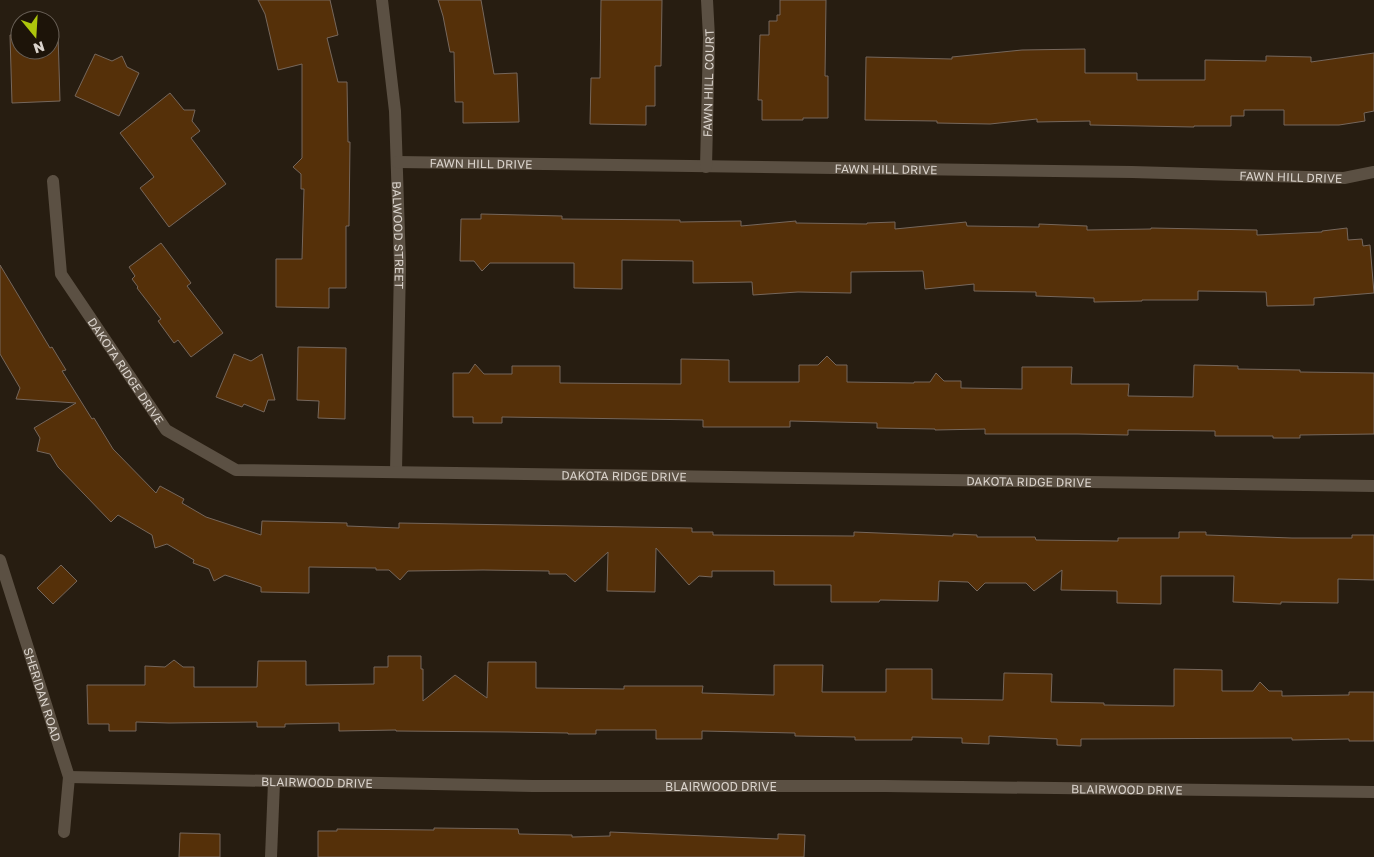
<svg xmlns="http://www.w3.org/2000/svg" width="1374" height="857" viewBox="0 0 1374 857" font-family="'Golos Text',sans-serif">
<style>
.building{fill:#553009;stroke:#76675c}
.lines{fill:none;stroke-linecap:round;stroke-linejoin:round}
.minor{stroke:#5b5043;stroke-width:12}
.labels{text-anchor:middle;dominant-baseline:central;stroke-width:4.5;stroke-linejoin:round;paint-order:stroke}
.street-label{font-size:12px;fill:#dad3cc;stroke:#1d1409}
</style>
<rect width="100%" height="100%" fill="#271d11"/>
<g class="building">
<path d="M258,0H330L338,35L327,38L338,82H347L348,142H350L349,226H346V288H329V308L276,307V259H302L304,189H301V174L293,167L302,158V64L278,70L265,14Z"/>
<path d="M438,0H481L494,74L517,73L519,122L463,123V102H455L454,52H450L443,16Z"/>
<path d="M601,0H662L661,66H655V106H646V125L590,124L591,78H600Z"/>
<path d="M780,0H826L825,76H828V118H803V120H762V100H758L760,35H769V21H777V15H780Z"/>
<path d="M50,34H58L60,101L12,103L10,35H20V50H50Z"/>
<path d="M1085,49V73H1137V80H1205V60L1266,61V56L1311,57V62L1374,53V111L1364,113L1365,121L1339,125H1284V110H1244V116H1231V126H1194V127L1090,125V121L1037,122V119L990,124L937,123V121L865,120L866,57L952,59V57L1022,50Z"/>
<path d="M95,54L112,61L122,56L127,67L139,73L119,116L75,96Z"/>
<path d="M170,93L184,110H195L192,121L200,131L191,138L226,184L169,227L140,188L154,177L120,133Z"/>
<path d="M481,214L562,216V219L680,220V222L741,221V226L796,221V223L867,224V223L895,222V229L966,222L967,226L1039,227V224L1087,226V230L1151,229V228L1257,230V235L1322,232V231L1347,228L1348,240L1362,239L1363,246L1370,245L1374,293L1314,298V305L1267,306L1266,292L1198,291V300H1142V301L1094,302V298L1036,296V292L974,291V284L925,289L923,271L851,272V293L798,292L753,295L752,282L693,283V261L622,260V289L574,288V263H490L482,271L474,261H460L461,219H481Z"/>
<path d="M161,243L191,283L187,286L223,333L191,357L178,340L174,343L158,321L161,319L137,288L138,287L132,279L135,276L129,267Z"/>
<path d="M0,265L50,348L52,347L66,370L62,371L92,419L94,418L113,449L156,493L160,486L184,499L182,503L206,517L261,535L262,521L347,523V526L399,528V523L692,528V532H713V535L854,536V532L953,536V534L977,535V537H1035L1036,540L1118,541V538H1179V532H1206V535L1292,538H1352V535H1374V580L1338,579V603L1281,602V604L1233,602L1234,576H1161V604L1117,603V591L1061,590L1062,570L1034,591L1026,583H985L977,591L968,582L939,581L938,601L880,600L879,602H831V585H774V571H712V577L699,576L689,585L656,548L655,592L607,591L608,552L575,582L566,574H549V571L483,570L408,571L400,580L389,570H376V568L309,567V593L261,592V587L225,575L214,581L209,569L193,563L194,560L167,544L155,548L152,535L118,515L111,522L58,467L50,454L37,451L40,438L34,428L76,403L16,399L20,388L0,354Z"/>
<path d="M298,347L346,348L345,419L318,418L319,401L297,400Z"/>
<path d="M234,354L251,361L262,354L275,400H268L264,412L244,404L242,407L216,397Z"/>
<path d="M827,356L836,365H847V382L914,383V382H930L936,373L944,381H961V388L1022,389V367H1072L1071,384H1129L1128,396L1193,397L1194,365L1238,366V369L1300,370V372L1374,373V434L1300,435V438H1273V436H1215V431L1128,430V435L1078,434H985V429L935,430V429L877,428V423L790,421V427H703V420L502,417V423H473V417H453V373H469L475,364L484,374H512V366H560V383L681,384V359L729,360V382H799V365H818Z"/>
<path d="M61,565L77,581L53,604L37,588Z"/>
<path d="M388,656H421V669H423V701L455,675L487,698L488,662H536V688L624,689V686H703L702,693L774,695V665H823L822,692H886V669H932V699L1003,700L1004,673L1052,674L1051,702L1104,703V705L1174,706V669L1222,670V691H1253L1260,682L1269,691H1282V696L1349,695V692H1374V741H1349V739L1292,740V738L1103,739H1081V746L1057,745V739L989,736V744L962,743V738L912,737V740H855V737L795,736V733L702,731V739H656V730H596V734H568V733L508,732L396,731V730L339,731V723L285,724V727H257V722L169,723L136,722V731H109V724H88L87,685H145V666L165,667L174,660L183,667H194V687H257L258,661H306V685L374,684V667H388Z"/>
<path d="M434,828L518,829L519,834L572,835V837L610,836V832L778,839V834L805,835L804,857H318V831H337V829L434,830Z"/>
<path d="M180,833L220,834V857H179Z"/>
</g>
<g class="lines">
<g class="minor">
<path id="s1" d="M382,0L395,111L400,265L396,471"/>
<path id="s2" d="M397,162L1132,172L1344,178L1374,172"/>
<path id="s3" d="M706,167L709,37L707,0"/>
<path id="s4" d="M53,181L61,274L166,430L236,470L1374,486"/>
<path id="s5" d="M0,560L69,777L64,832"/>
<path id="s6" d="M69,777L533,786H885L1374,792"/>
<path d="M271,857L274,782"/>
</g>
</g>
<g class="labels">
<g class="street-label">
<text stroke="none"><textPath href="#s3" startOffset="84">FAWN HILL COURT</textPath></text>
<text stroke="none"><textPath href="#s2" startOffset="84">FAWN HILL DRIVE</textPath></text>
<text stroke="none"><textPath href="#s2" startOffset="489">FAWN HILL DRIVE</textPath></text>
<text stroke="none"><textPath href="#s2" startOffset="894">FAWN HILL DRIVE</textPath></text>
<text stroke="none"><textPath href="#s1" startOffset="236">BALWOOD STREET</textPath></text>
<text stroke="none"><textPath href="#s4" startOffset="210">DAKOTA RIDGE DRIVE</textPath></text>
<text stroke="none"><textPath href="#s4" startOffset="750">DAKOTA RIDGE DRIVE</textPath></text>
<text stroke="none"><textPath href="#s4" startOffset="1155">DAKOTA RIDGE DRIVE</textPath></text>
<text stroke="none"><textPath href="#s5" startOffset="141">SHERIDAN ROAD</textPath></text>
<text stroke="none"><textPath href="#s6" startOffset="248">BLAIRWOOD DRIVE</textPath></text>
<text stroke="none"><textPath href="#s6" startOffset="652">BLAIRWOOD DRIVE</textPath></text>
<text stroke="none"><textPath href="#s6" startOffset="1058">BLAIRWOOD DRIVE</textPath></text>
</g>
</g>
<g transform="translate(35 35) rotate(162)"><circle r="24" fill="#1d1409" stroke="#696057"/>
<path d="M0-4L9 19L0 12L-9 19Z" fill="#aec60c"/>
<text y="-8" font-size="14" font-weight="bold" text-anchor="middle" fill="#dad3cc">N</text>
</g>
</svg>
